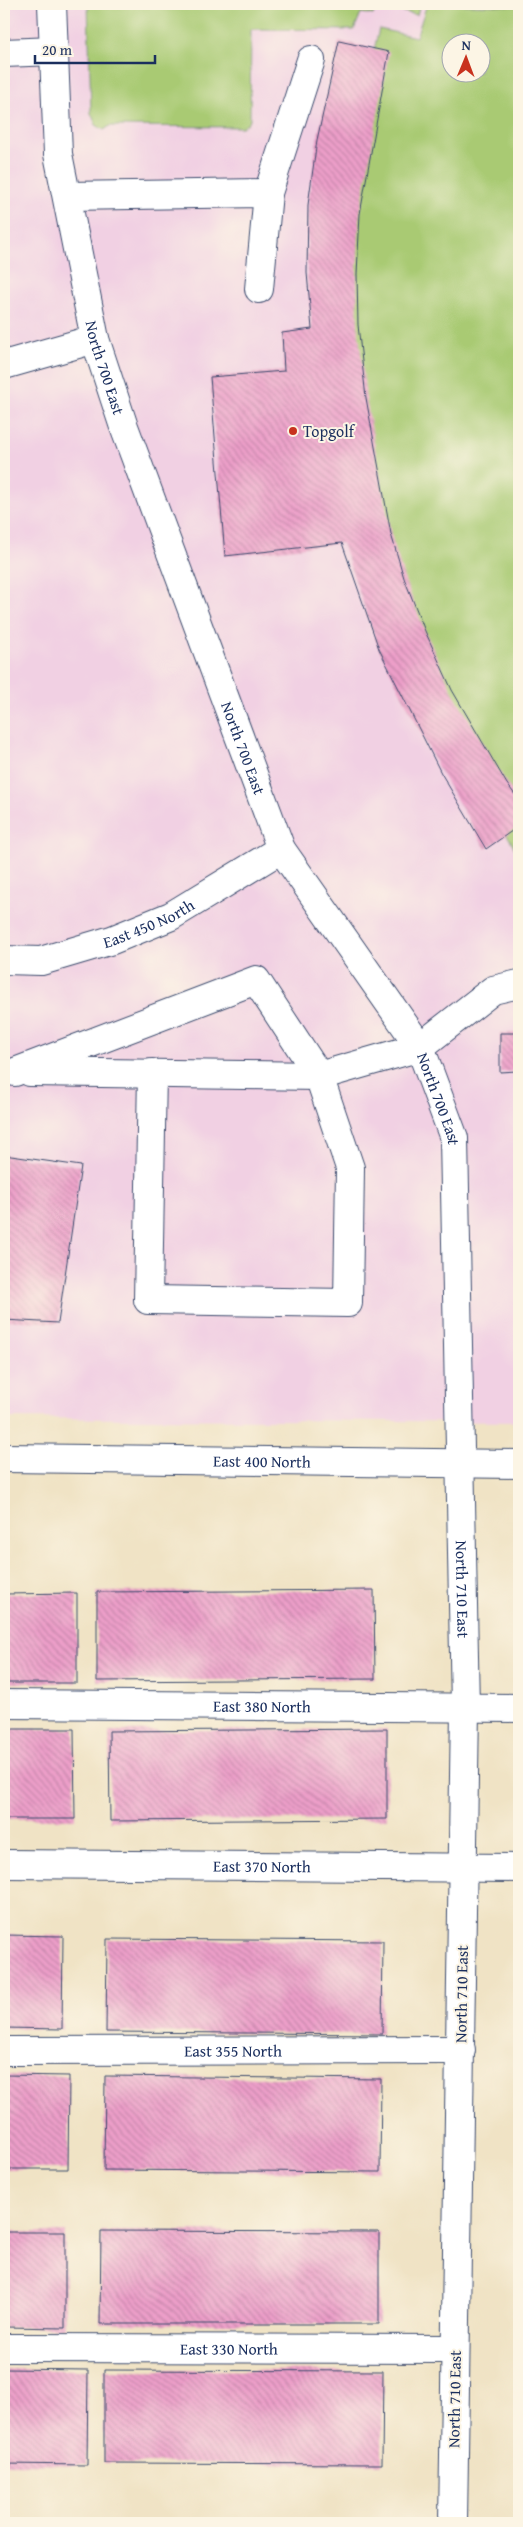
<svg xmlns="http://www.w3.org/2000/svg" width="523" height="2527" viewBox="0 0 523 2527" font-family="'Gentium Book Plus',serif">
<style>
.built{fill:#f1d0e3;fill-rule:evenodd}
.green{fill:#a9ca73;stroke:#627c68;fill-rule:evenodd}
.building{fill:url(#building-back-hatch)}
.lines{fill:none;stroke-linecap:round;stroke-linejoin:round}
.minor-casing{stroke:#3b4a6d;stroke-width:30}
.minor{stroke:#fff;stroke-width:28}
.poi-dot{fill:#c8321e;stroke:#fcf5e5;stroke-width:2}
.labels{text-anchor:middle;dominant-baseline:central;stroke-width:4;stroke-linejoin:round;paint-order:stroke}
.street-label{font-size:16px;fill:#1b2f5e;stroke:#fcf5e5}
.poi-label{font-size:16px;fill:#1b2f5e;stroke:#fcf5e5;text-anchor:start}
</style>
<defs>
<pattern id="building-back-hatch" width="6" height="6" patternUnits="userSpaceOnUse" patternTransform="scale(1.25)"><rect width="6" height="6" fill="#ed9fc9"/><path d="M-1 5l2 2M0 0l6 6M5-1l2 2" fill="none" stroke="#bf82a6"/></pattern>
</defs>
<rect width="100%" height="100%" fill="#fcf5e5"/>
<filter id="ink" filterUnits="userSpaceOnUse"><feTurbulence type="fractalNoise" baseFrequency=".02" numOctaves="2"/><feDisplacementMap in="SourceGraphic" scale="10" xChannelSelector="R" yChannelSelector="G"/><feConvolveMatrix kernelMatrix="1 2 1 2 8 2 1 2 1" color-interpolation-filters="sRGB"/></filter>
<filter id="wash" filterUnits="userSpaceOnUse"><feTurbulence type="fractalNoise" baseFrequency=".0096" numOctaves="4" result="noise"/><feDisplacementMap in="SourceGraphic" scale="20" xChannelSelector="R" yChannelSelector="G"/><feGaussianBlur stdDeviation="1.12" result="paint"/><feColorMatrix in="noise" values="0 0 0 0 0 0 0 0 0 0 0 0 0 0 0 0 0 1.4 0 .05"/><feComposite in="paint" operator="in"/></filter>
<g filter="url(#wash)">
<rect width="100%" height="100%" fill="#f0e3c5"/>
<path class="built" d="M4,4H519V1422L4,1418ZM450,42H480V72H450Z"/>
<g class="green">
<path d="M88,4H420L417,15L377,6L373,15L361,13L354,30L251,29L250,119L249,123L242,127L110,126L104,130L96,125L91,113Z"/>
<path d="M427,4L519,6V856L437,708L344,372L364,91L379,29L416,37ZM450,42H480V72H450Z"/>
</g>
<g id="blocks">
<g class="building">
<path d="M339,41L389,52L360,214L357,274L358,325L366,398L391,534L404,578L425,631L452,690L507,784L519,800V826L486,849L441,773L379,649L342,543L225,556L210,377L284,371L282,333L312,329L307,273L308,205L317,140Z"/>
<path d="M500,1033H519V1169L517,1071L500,1072Z"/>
<path d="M4,1155L81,1166L58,1323L4,1320Z"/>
<path d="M374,1590L375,1679L97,1681V1592Z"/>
<path d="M77,1593V1683H4V1594Z"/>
<path d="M4,1729H74L75,1819H4Z"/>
<path d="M387,1729V1819L110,1821L109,1731Z"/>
<path d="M4,1935L63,1936L62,2029L4,2028Z"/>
<path d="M107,1939L383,1941L382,2034L106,2032Z"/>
<path d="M4,2075L69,2076L68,2169H4Z"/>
<path d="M105,2076L381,2079L380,2172L104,2170Z"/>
<path d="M101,2231L379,2232V2324H100Z"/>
<path d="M4,2232H65V2328L4,2327Z"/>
<path d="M4,2369L88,2370L87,2465L4,2464Z"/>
<path d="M104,2370L383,2371L382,2464L104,2463Z"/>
</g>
</g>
</g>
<g filter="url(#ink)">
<use href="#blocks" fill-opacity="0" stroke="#3b4a6d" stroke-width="1"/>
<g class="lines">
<defs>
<g id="minor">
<path id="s1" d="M52,4L58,154L95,339L123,424L281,849L420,1047L454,1138L465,1708L453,2523"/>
<path d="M4,53L54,51"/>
<path d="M268,193L311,60"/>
<path d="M67,196L268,193L259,289"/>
<path d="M4,365L95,339"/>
<path id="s2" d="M4,960L41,961L112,940L171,916L281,849"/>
<path d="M15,1072L256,980L319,1076L350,1168L348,1303L148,1300L152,1073"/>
<path d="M30,1072L319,1076L420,1047L493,990L519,984"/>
<path id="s3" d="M4,1458L519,1464"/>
<path id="s4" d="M4,1704L519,1708"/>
<path id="s5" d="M4,1864L519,1868"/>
<path id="s6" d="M4,2051L461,2050"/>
<path id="s7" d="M4,2348L455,2349"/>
</g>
</defs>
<use href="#minor" class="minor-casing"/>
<use href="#minor" class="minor"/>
</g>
</g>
<circle class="poi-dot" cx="293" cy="431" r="5"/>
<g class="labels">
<g class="street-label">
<text stroke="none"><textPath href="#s1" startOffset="369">North 700 East</textPath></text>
<text stroke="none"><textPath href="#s1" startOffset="774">North 700 East</textPath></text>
<text stroke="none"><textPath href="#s2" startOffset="151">East 450 North</textPath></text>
<text stroke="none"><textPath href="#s1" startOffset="1179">North 700 East</textPath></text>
<text stroke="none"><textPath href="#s3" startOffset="258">East 400 North</textPath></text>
<text stroke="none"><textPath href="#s1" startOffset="1672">North 710 East</textPath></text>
<text stroke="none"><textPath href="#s4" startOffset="258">East 380 North</textPath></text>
<text stroke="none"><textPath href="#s5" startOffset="258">East 370 North</textPath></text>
<text transform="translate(461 1994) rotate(-89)">North 710 East</text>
<text stroke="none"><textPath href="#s6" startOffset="229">East 355 North</textPath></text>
<text stroke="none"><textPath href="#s7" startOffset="225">East 330 North</textPath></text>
<text transform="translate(454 2399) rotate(-89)">North 710 East</text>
</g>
<g class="poi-label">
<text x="303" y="431">Topgolf</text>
</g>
</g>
<rect width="523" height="2527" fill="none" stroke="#fcf5e5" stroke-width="20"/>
<g transform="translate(466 58) rotate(1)"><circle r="24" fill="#fcf5e5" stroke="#a2a6af"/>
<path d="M0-4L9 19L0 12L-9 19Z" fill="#c8321e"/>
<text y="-8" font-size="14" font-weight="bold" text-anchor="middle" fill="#1b2f5e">N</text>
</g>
<path d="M35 55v8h120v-8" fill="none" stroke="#1b2f5e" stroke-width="2.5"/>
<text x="42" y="55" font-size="15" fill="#1b2f5e" stroke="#fcf5e5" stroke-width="4" paint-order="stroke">20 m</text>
</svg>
